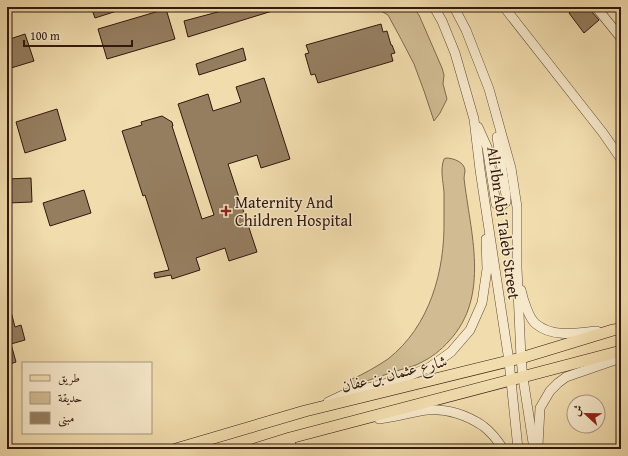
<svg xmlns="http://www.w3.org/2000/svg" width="628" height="456" viewBox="0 0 628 456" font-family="'Gentium Book Plus',Amiri,serif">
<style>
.green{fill:#d0bb92;stroke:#806a4f}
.building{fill:#957e60;stroke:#31180c}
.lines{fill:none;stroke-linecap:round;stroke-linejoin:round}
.minor-casing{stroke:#614934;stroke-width:10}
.major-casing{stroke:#31180c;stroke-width:12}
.minor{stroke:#f6e8ca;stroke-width:9}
.major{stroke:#f1dcad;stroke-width:11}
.poi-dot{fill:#8f2418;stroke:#f6e8ca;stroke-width:1.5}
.labels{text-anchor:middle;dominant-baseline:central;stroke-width:3;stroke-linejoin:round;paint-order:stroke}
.poi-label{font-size:16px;fill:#31180c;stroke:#f6e8ca;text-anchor:start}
.street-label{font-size:16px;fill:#31180c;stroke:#f6e8ca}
</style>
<rect width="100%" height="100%" fill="#f1dcad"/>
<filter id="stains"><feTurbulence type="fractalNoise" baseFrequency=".005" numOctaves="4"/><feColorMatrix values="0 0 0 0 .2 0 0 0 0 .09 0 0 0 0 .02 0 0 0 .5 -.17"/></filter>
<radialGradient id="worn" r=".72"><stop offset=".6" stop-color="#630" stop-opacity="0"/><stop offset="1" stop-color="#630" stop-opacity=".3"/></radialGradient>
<g class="green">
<path d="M379,7H413L419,15L442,68L444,75L443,84L447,99L440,113L434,121L424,91L414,64L401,39L388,15L379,10Z"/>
<path d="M446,158C453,158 465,162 465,171C465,173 464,176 464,178C470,232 491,296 449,341C441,350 431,358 420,363C415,366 409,367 403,369C386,374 370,380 354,385L351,384L350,380C364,374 376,367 388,359C430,326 445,271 444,219C444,210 444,201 444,192C443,181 440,169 444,159Z"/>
</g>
<g class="building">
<path d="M91,7H126V8L95,18Z"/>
<path d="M229,7H282V8L188,37L184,21L229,9Z"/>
<path d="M565,7H590L591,11L599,20L584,33L569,13L570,12Z"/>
<path d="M166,9L175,39L107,59L98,29Z"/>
<path d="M381,24L383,32L387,31L391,45H392L395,53L391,54L393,61L318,83L315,74L311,75L305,54L309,53L306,45Z"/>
<path d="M25,34L34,61L11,68L7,54V40Z"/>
<path d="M243,48L246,60L199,75L196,64Z"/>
<path d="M264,78L290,159L261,168L257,155L228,164L257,252L229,261L225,248L196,258L200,270L172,279L171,275L155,278L154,273L169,270L145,195L143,196L122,131L142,125L141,122L162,116L172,122L173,126H172L202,219L214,215L178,104L208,94L213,111L241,102L236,87Z"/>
<path d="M57,109L66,140L25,153L16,122Z"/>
<path d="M31,178L32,202L8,203L7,179Z"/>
<path d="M84,190L91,213L50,226L43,203Z"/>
<path d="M7,304H9L15,327L21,325L25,340L11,344L16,362L7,365Z"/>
</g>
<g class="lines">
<defs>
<g id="minor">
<path d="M434,7L442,21L455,53L474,119L480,170L509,361L518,449"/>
<path d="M454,7L466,30L489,89L511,168L517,207V268L521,358L523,378L534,449"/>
<path d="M504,7L603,133L621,159"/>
<path d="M596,7L621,38"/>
<path d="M478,127L487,147L496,204L501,206L506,202V195L497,137"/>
<path d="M521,290C523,299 529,319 536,324C553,338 577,333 597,331"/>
<path d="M328,402L347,393L399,380L430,367L451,352L470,330L482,303L487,269L486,239"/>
<path d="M379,419C395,417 412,412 427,410C446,408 467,415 483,426C491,432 498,441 503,449"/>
<path d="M538,446L540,408L550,391L558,383L566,377L621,358"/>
<path d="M291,449L290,438L296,437"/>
</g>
<g id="major">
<path d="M176,449L305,411L521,358L613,330L621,329"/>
<path d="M255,449L290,438L621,351"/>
</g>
</defs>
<use href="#minor" class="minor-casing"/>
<use href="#major" class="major-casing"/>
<use href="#minor" class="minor"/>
<use href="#major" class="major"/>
</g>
<path class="poi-dot" d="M224 205h4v4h4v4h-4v4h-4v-4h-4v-4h4z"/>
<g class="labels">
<g class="poi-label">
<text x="235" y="202">Maternity And<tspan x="235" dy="18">Children Hospital</tspan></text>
</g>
<g class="street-label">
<text transform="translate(504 223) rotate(82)">Ali Ibn Abi Taleb Street</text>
<text transform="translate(394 373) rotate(-14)">شارع عثمان بن عفان</text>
</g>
</g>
<rect width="628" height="456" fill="none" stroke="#f1dcad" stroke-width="24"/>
<rect x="8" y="8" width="612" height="440" fill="none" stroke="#31180c" stroke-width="2"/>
<rect x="12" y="12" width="604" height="432" fill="none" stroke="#31180c"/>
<rect x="22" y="362" width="130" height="72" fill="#f6e8ca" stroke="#a7957e"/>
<rect x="30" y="375" width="20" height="6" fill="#f1dcad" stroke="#a7957e"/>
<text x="58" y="382" font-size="12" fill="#31180c">طريق</text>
<rect x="30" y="392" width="20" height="12" fill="#d0bb92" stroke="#a7957e"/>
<text x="58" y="402" font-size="12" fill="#31180c">حديقة</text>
<rect x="30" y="412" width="20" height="12" fill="#957e60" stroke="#a7957e"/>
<text x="58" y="422" font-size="12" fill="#31180c">مبنى</text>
<g transform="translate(586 414) rotate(292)"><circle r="19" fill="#f6e8ca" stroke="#a7957e"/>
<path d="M0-3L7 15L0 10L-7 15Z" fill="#8f2418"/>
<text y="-6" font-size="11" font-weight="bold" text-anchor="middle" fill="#31180c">ش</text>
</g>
<path d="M24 40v6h108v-6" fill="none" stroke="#31180c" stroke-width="2"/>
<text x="30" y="40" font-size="12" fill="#31180c" stroke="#f6e8ca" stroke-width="3" paint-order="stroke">100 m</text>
<rect width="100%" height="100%" filter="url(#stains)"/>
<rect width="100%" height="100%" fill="url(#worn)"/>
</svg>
